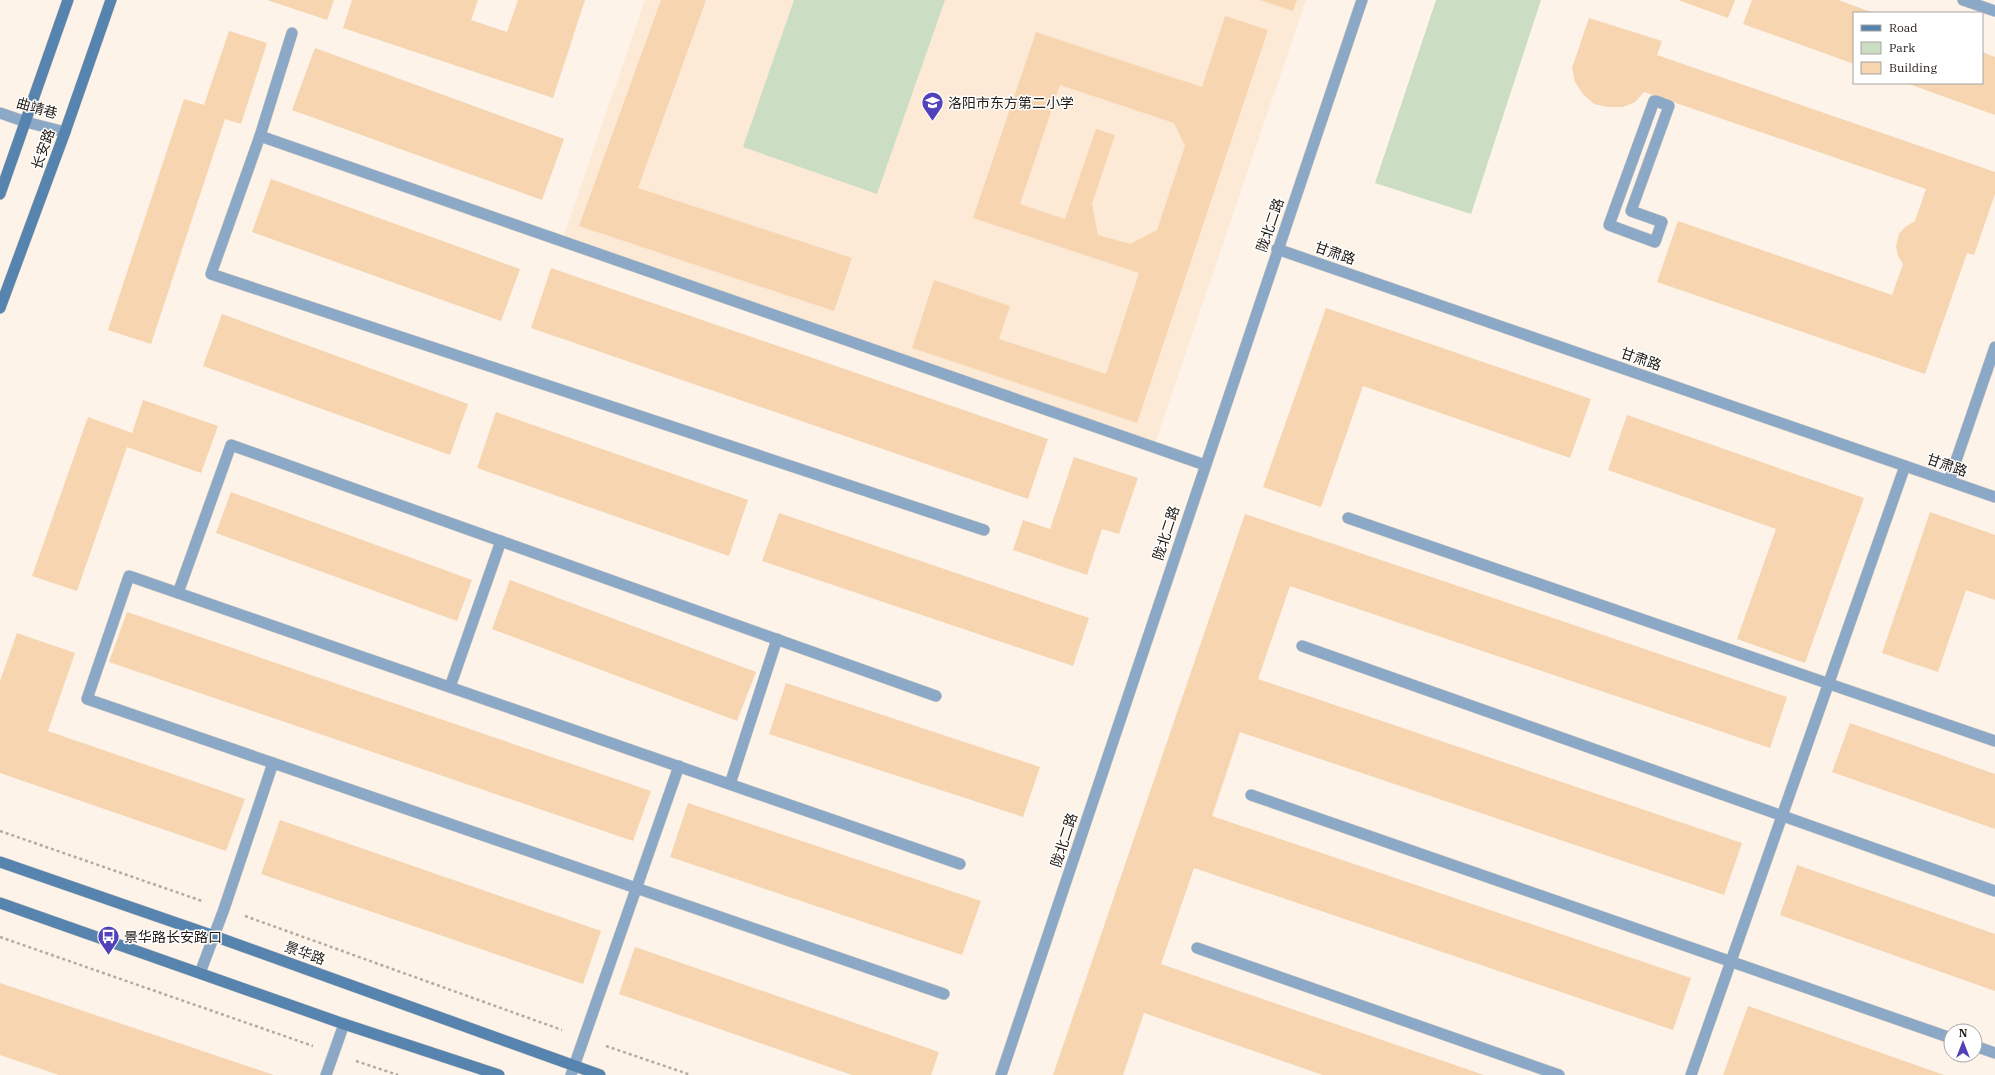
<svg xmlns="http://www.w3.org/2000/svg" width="1995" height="1075" viewBox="0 0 1995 1075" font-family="'IBM Plex Serif','Noto Sans SC',serif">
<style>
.built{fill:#fcead6}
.green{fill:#cbdec4}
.building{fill:#f6d5b0;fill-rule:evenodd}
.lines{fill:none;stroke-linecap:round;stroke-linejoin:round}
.service-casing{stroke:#dad0c6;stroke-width:12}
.minor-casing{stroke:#dad0c6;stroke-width:12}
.secondary-casing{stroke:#dad0c6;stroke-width:12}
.path{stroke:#b3aaa1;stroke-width:2.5;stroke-dasharray:3 3;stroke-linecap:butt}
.service{stroke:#8ba9c6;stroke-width:11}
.minor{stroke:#8ba9c6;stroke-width:11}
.secondary{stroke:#5684ae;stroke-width:11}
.labels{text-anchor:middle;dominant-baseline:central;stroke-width:3;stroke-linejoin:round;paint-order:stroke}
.poi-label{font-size:14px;fill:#211b15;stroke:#fff;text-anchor:start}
.street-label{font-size:14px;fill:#211b15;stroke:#fff}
</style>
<rect width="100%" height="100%" fill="#fdf3e8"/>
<path class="built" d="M645,0H1306L1153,449L560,247Z"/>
<g class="green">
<path d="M794,0H945L877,194L743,147Z"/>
<path d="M1436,0H1541L1471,214L1375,183Z"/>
</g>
<g class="building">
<path d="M267,0H334L327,20Z"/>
<path d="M352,0H478L471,20L507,32L518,0H585L553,98L343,28Z"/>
<path d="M661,0H706L638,188L852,258L834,311L579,226Z"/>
<path d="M1259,0H1297L1293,11Z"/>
<path d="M1678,0H1735L1728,18Z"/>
<path d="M1752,0H1838L1874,13H1854V64L1743,24Z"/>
<path d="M1225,16L1268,30L1137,423L912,348L934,280L1010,306L999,339L1106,374L1139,273L973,218L1036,32L1202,87ZM1060,85L1174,123L1185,146L1157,230L1130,244L1098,235L1092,204L1115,135L1096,129L1065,219L1020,204Z"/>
<path d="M1589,18L1662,41L1657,55L1995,172V194L1974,255L1967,253L1925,374L1657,282L1678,221L1892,295L1903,264L1898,256L1896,246L1899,234L1905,227L1915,221L1926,189L1644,92L1635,102L1623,107H1608L1594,104L1583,94L1575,82L1572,68Z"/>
<path d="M229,31L267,43L241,124L225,119L151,344L108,330L184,99L204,105Z"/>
<path d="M315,48L564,139L542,200L292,110Z"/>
<path d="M1982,52L1995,57V115L1906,83H1982Z"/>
<path d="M271,179L520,269L501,321L252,232Z"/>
<path d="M551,268L1048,439L1028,499L531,328Z"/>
<path d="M1326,308L1591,399L1570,458L1363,386L1321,507L1263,487Z"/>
<path d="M222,314L468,404L450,455L203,366Z"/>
<path d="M143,400L218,426L201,473L127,447L77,591L32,576L88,417L132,433Z"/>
<path d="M496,412L748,500L729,556L477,468Z"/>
<path d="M1627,415L1864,498L1805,663L1737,639L1776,529L1608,470Z"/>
<path d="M1074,457L1138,478L1119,534L1102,529L1087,575L1013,550L1023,520L1050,529Z"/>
<path d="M231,492L472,580L457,621L216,533Z"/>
<path d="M1930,512L1995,535V600L1966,590L1938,672L1882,653Z"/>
<path d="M779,513L1089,618L1073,666L762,561Z"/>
<path d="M1245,514L1787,697L1770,748L1290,586L1258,679L1742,843L1724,895L1240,732L1212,816L1691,978L1673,1030L1194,868L1161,964L1484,1075H1323L1144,1013L1123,1075H1053Z"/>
<path d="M510,580L756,672L737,721L492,629Z"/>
<path d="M127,612L651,791L633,841L109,662Z"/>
<path d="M17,633L75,653L48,731L245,799L226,851L0,773V681Z"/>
<path d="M786,683L1040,767L1023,817L769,734Z"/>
<path d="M1850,723L1995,774V829L1832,772Z"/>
<path d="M688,803L981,901L962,955L670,857Z"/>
<path d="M280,820L601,931L583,984L261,874Z"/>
<path d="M1797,865L1995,934V991L1780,915Z"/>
<path d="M635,947L939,1052L931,1075H852L619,994Z"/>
<path d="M0,983L274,1075H59L0,1055Z"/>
<path d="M1748,1006L1944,1075H1723Z"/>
</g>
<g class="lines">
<defs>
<g id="service">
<path d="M1963,0L1995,11"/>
<path d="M1654,101L1609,225L1655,242L1662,222L1631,211L1669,106L1656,101"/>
<path d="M0,113L26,122L65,132"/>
<path d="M260,136L292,33"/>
<path d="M1949,481L1995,347"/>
<path d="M1348,518L1995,741"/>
<path d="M984,530L211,274L260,136L1205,465"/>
<path d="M178,593L231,445L936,696"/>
<path d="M1302,646L1995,891"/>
<path d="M450,687L501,541"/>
<path d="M730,784L777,639"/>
<path d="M1251,795L1951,1038"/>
<path d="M1197,948L1559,1075"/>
<path d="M200,973L224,909L273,763"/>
<path d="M944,994L87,699L129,576L960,864"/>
<path d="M1975,1046L1995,1053"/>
<path d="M326,1075L344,1024"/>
<path d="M571,1075L679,766"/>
<path d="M1691,1075L1905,466"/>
</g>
<g id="minor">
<path d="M1277,249L1995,497"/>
<path d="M1001,1075L1362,0"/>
</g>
<g id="secondary">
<path d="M0,194L68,0"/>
<path d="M0,308L65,132L111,0"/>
<path d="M0,862L214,936L600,1075"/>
<path d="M0,903L344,1024L499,1075"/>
</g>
</defs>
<use href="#service" class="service-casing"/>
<use href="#minor" class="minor-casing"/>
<use href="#secondary" class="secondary-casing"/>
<g class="path">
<path d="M0,831L202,901"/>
<path d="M245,916L562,1030"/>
<path d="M0,937L313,1046"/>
<path d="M606,1046L691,1075"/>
<path d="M356,1061L398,1075"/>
</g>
<use href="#service" class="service"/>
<use href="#minor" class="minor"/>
<use href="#secondary" class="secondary"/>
</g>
<defs>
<symbol id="school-pin" viewBox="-11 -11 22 30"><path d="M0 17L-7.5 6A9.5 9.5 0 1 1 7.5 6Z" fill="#5242ba" stroke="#fff"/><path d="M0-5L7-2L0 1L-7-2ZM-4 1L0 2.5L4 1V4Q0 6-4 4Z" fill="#fff"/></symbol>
<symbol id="bus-pin" viewBox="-11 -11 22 30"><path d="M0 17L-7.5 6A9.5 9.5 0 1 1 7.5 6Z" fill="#5242ba" stroke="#fff"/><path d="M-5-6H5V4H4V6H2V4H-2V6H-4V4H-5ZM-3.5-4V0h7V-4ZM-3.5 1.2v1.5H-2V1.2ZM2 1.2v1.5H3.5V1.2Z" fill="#fff"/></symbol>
</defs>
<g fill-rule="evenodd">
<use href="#school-pin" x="920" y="90" width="25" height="34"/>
<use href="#bus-pin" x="96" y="924" width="25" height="34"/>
</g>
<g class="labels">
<g class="poi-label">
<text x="948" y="103">洛阳市东方第二小学</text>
<text x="124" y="937">景华路长安路口</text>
</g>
<g class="street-label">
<text transform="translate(37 108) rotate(16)">曲靖巷</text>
<text transform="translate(43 149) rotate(-70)">长安路</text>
<text transform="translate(1270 225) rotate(-71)">陇北二路</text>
<text transform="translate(1335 253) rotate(19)">甘肃路</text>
<text transform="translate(1641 359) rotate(19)">甘肃路</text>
<text transform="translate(1947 465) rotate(19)">甘肃路</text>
<text transform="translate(1166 533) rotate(-72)">陇北二路</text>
<text transform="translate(1064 840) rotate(-72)">陇北二路</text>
<text transform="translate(305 953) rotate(20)">景华路</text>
</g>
</g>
<rect x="1853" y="12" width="130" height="72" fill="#ffffff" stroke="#a6a4a1"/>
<rect x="1861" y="25" width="20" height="6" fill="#5684ae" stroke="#a6a4a1"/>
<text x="1889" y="32" font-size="12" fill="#211b15">Road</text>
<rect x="1861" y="42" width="20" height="12" fill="#cbdec4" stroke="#a6a4a1"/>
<text x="1889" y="52" font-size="12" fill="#211b15">Park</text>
<rect x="1861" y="62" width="20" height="12" fill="#f6d5b0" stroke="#a6a4a1"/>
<text x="1889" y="72" font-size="12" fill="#211b15">Building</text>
<g transform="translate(1963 1043)"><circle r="19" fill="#ffffff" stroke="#a6a4a1"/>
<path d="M0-3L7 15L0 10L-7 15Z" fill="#5242ba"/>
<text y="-6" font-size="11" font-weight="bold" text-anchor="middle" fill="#211b15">N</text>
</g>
</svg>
